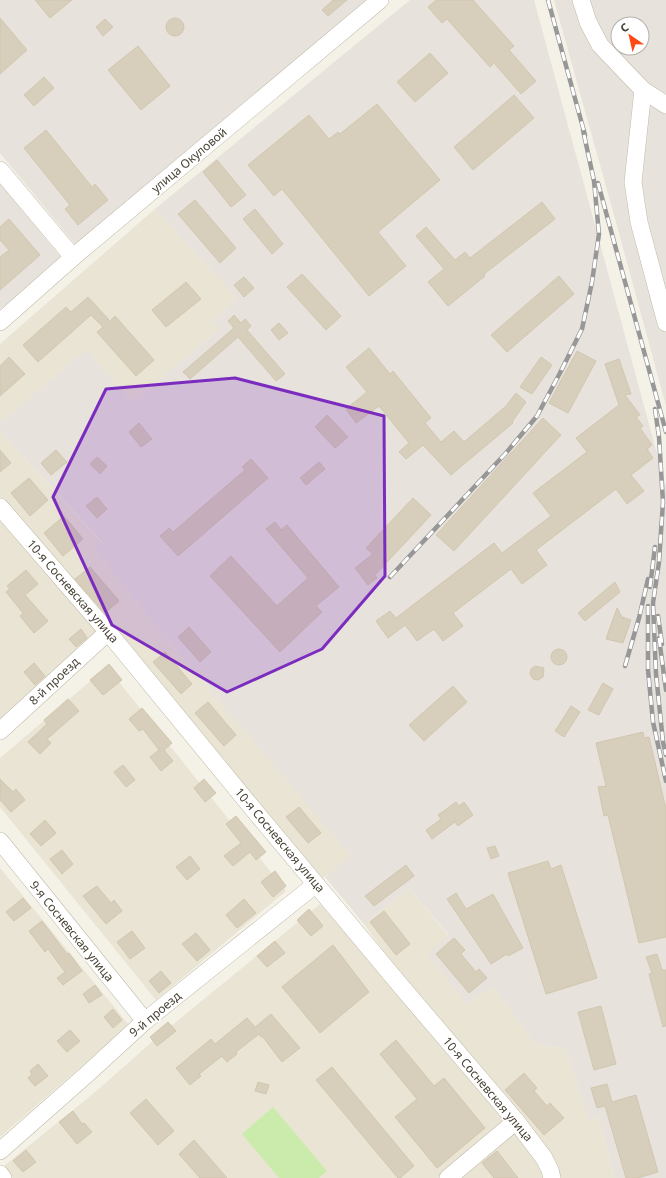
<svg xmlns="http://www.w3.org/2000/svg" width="666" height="1178" viewBox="0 0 666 1178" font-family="'Noto Sans',sans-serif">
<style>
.residential{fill:#e9e4d4}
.industrial{fill:#e7e2dc;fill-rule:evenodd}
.green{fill:#cbebad}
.building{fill:#d7cebb;stroke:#d2c7ae}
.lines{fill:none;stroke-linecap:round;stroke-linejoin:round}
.minor-casing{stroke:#c0baa9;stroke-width:18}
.minor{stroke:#fff;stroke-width:17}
.rail-casing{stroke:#979797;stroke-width:4.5}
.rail{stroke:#fff;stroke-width:3;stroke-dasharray:9;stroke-linecap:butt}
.marked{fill:#7b2cbf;fill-opacity:0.2;stroke:#7b2cbf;stroke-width:3;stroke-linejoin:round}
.labels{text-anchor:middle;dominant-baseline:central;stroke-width:3;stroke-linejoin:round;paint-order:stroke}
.street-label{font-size:12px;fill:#484235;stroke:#fff}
</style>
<rect width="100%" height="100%" fill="#f4f1e7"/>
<g class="residential">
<path d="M155,209L237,298L212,321L220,329L132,402L86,349L0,424V344Z"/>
<path d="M0,431L102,543L95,550L170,643L352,856L319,881L0,503Z"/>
<path d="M0,521L104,640L0,731Z"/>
<path d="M107,667L286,891L156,1000L0,807V758Z"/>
<path d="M0,868L129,1025L0,1137Z"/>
<path d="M409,888L449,936L467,1004L493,986L535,1044L566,1049L589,1119L598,1116L615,1178H550L473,1076L364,924Z"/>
<path d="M320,904L394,989L505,1122L440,1178H13L4,1166L100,1088L154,1040Z"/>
<path d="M511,1128L537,1161L546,1178H450Z"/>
</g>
<g class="industrial">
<path d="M0,0H370L75,244L0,153Z"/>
<path d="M410,0H534L666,487V1178H615L598,1116L589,1120L566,1049L535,1044L493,986L467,1004L427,954L449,935L409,888L364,924L325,877L351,856L170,643L95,550L102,542L0,431V424L86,349L132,402L220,329L212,321L237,298L155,209Z"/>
<path d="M554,0H666V406L616,222ZM618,24H642V48H618Z"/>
<path d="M0,184L62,259L0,309Z"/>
</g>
<path class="green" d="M273,1107L327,1171L319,1178H279L242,1134Z"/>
<g class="building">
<path d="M35,0H72L50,18Z"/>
<path d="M333,0H347L328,16L322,10Z"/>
<path d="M436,0H473L514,46L509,50L536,81L521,94L494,63L490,67L447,19L442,23L428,7Z"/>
<path d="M0,18L27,50L0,74Z"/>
<circle cx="175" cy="27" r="9"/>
<path d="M105,19L113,27L103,36L96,27Z"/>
<path d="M138,46L170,86L141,110L108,70Z"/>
<path d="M430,53L448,73L415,102L397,82Z"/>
<path d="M44,77L54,88L34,106L24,95Z"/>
<path d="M514,95L534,118L473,170L454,147Z"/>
<path d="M377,104L440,180L378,232L406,266L369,296L282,189L274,196L248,165L309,115L329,139L338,132L340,134Z"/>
<path d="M46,130L92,187L95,184L108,200L78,225L65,209L70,205L24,148Z"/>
<path d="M217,160L246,195L231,207L203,172Z"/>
<path d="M195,200L236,248L220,263L178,214Z"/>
<path d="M542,202L555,219L484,274L485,276L448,306L428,282L444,269L416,236L426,227L455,260L465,252L470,258Z"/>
<path d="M255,209L283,244L272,254L243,219Z"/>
<path d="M9,219L40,255L0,290V257L9,250L0,240V227Z"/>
<path d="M302,274L341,316L326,330L287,287Z"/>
<path d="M559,276L574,294L507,352L491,335Z"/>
<path d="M244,277L254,288L244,297L234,285Z"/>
<path d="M186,282L201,299L166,327L152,310Z"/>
<path d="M88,297L110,321L115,316L154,360L136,376L97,332L103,327L91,315L38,362L23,345L66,307L71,312Z"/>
<path d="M234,315L241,323L245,319L251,326L247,330L285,374L276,381L238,337L190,379L183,372L234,328L228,321Z"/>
<path d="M279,323L288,333L279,340L271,330Z"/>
<path d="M369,348L390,374L393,371L431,418L425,423L441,442L454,431L464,442L506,406L516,393L526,402L512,422L513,423L451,475L423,445L406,459L399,452L409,443L379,406L356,423L346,409L367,392L346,367Z"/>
<path d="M577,351L596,361L568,413L549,403Z"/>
<path d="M9,357L25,374L0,396V366Z"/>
<path d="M541,357L552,365L532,394L520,387Z"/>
<path d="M619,359L631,394L625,395L640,415L636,417L643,426L640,428L652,445L647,449L653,458L631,475L644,491L627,504L616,489L536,550L547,565L522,584L511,569L453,613L463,626L443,641L434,629L417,641L405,625L388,638L376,621L390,611L396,618L494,543L502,553L551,516L533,493L587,452L576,438L619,405L605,364Z"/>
<path d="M327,415L348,437L335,448L315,427Z"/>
<path d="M543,418L561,435L454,551L436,535Z"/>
<path d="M139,423L152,439L141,447L129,432Z"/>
<path d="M0,450L11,463L0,472Z"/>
<path d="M56,450L67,462L51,475L41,463Z"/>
<path d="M97,457L107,466L100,474L90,464Z"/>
<path d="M251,459L268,478L178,556L160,536L169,528L173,532L245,470L242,467Z"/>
<path d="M319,462L325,469L306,485L300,478Z"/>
<path d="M29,478L48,500L30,516L11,493Z"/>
<path d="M97,497L107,509L97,518L86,506Z"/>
<path d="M413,498L431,515L375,575L377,578L368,585L355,568L373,554L366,548Z"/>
<path d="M64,516L83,539L63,556L44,533Z"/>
<path d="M275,522L281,530L287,525L339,587L316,606L322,612L280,652L210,576L231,556L277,606L308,578L266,529Z"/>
<path d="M90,567L119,601L105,613L75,579Z"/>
<path d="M26,570L38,584L25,595L48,621L34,633L20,616L23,613L6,592L10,589L7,586Z"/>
<path d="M615,582L620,592L585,621L578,613Z"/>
<path d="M617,608L622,617L631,620L623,643L606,639Z"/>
<path d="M189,627L211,652L200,662L178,637Z"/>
<path d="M81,629L87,638L76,647L69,639Z"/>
<circle cx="559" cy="657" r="8"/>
<path d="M165,652L192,684L181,694L153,662Z"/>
<path d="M34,663L45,676L35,685L24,672Z"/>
<path d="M109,664L122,680L103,695L90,680Z"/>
<path d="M535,666L544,668L543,677L538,680L533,679L530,674L531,669Z"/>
<path d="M603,683L613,689L599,715L588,710Z"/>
<path d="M453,686L467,702L424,741L409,725Z"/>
<path d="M68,699L79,711L47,739L51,743L40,754L28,742L47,724L44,720Z"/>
<path d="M208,702L236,735L224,746L195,713Z"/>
<path d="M571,706L580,712L564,737L555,731Z"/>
<path d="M142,708L172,743L164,750L173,761L161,771L150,757L159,750L143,729L139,731L129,719Z"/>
<path d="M643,732L644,738L649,737L666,809V937L639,943L608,815L604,816L598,787L606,786L596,743Z"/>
<path d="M123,765L135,780L126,787L114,772Z"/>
<path d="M0,779L13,792L16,789L25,800L11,812L0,800Z"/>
<path d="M204,779L216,793L205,802L194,788Z"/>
<path d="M456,802L459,806L464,802L473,815L458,826L455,822L432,839L426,830L441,819L438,815Z"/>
<path d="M299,807L321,833L308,843L286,817Z"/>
<path d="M236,816L266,852L256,860L250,852L233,866L224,856L241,843L226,824Z"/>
<path d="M45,820L56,833L41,846L30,834Z"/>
<path d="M495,846L499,856L491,859L487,848Z"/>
<path d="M62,850L73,864L62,874L50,859Z"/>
<path d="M190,856L200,869L187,880L176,867Z"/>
<path d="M548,861L551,869L561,865L597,978L546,994L508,873Z"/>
<path d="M406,865L414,876L374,906L365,896Z"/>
<path d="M275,871L286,886L273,897L261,882Z"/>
<path d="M97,886L111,903L114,900L122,911L106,924L83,896Z"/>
<path d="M456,893L466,909L493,894L523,948L508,956L507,954L491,964L447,899Z"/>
<path d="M23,898L31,908L14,921L6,912Z"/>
<path d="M244,899L256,913L237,928L226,915Z"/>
<path d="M309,909L323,926L311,936L297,920Z"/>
<path d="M384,911L410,944L396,955L370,922Z"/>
<path d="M42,921L67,954L69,953L82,971L63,985L57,978L65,972L48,949L45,952L29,931Z"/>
<path d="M132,931L145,948L130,959L117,942Z"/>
<path d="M196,933L210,950L197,961L182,944Z"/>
<path d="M454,938L465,950L461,954L476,972L479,969L487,978L469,993L436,954Z"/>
<path d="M275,941L285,953L267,967L257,956Z"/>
<path d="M333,945L369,992L320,1033L282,987Z"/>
<path d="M657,954L662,970H666V1026L663,1027L649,974L652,973L646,957Z"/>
<path d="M161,971L171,983L159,993L149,981Z"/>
<path d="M95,985L102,995L89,1003L83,994Z"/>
<path d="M601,1006L616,1064L594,1070L578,1012Z"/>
<path d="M113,1009L122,1020L113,1028L104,1017Z"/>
<path d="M271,1014L300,1048L282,1062L262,1036L261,1037L259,1034L236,1052L237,1054L227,1062L222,1056L213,1063L199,1074L201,1076L190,1085L176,1068L211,1039L215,1044L247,1018L255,1027Z"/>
<path d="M168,1022L176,1031L157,1046L150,1037Z"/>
<path d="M70,1030L80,1041L67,1052L57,1041Z"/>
<path d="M396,1040L434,1086L444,1078L485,1128L437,1168L395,1117L417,1099L380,1054Z"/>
<path d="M38,1064L48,1076L35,1086L28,1078L32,1074L30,1071Z"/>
<path d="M332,1067L414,1166L400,1178H398L316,1080Z"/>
<path d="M524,1073L537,1088L534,1091L547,1106L550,1103L564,1118L544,1135L505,1090Z"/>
<path d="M258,1082L269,1085L266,1094L255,1091Z"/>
<path d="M607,1084L612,1102L636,1095L658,1172L638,1178H626L605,1106L597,1108L591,1088Z"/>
<path d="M146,1099L174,1131L158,1145L130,1113Z"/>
<path d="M73,1111L82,1124L84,1123L92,1132L77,1144L59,1122Z"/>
<path d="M194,1140L227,1178H200L179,1154Z"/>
<path d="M26,1150L36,1162L23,1172L13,1161Z"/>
<path d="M497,1151L518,1178H494L482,1163Z"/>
</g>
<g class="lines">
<defs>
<g id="minor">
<path d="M581,0L588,22L600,45L643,90L633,182L639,222L666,323"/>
<path d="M643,90L666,105"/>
<path d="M0,170L73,257"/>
<path d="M0,322L78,253L380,0"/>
<path d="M0,507L108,632L258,815L400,985L516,1121L544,1158L550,1170L552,1178"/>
<path d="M0,731L108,632"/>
<path d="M0,841L145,1021"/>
<path d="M0,1151L85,1076L145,1021L316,884"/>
<path d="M0,1174L3,1178"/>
<path d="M448,1178L516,1121"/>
</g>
</defs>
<use href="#minor" class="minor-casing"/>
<use href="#minor" class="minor"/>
<defs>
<g id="rail">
<path d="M548,0L585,135"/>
<path d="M598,183L666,432"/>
<path d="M655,409L659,437L663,502L659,562L653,603L656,674L663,742L666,755"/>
<path d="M390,577L506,453L537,416L560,373L582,329L592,282L599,234L594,181L583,130"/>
<path d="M650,587L655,547"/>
<path d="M648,606V670L653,722L666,781"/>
<path d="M658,616L662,644"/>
<path d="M659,638L666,690"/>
<path d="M625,666L639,618L648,579"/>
</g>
</defs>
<use href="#rail" class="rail-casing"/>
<use href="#rail" class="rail"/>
</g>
<path class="marked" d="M235,378L384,416L385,576L322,649L227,692L112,625L53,497L106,389Z"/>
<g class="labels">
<g class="street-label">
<text transform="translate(189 160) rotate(-40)">улица Окуловой</text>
<text transform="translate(73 591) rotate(49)">10-я Сосневская улица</text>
<text transform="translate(54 681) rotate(-43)">8-й проезд</text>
<text transform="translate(280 840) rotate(50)">10-я Сосневская улица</text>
<text transform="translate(72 931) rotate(51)">9-я Сосневская улица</text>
<text transform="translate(155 1014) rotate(-40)">9-й проезд</text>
<text transform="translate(488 1089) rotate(50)">10-я Сосневская улица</text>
</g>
</g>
<g transform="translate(630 36) rotate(326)"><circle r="19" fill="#ffffff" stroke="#b6b3ae"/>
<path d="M0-3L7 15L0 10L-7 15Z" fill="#ff4813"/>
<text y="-6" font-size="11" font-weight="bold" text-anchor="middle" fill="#484235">С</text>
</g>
</svg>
